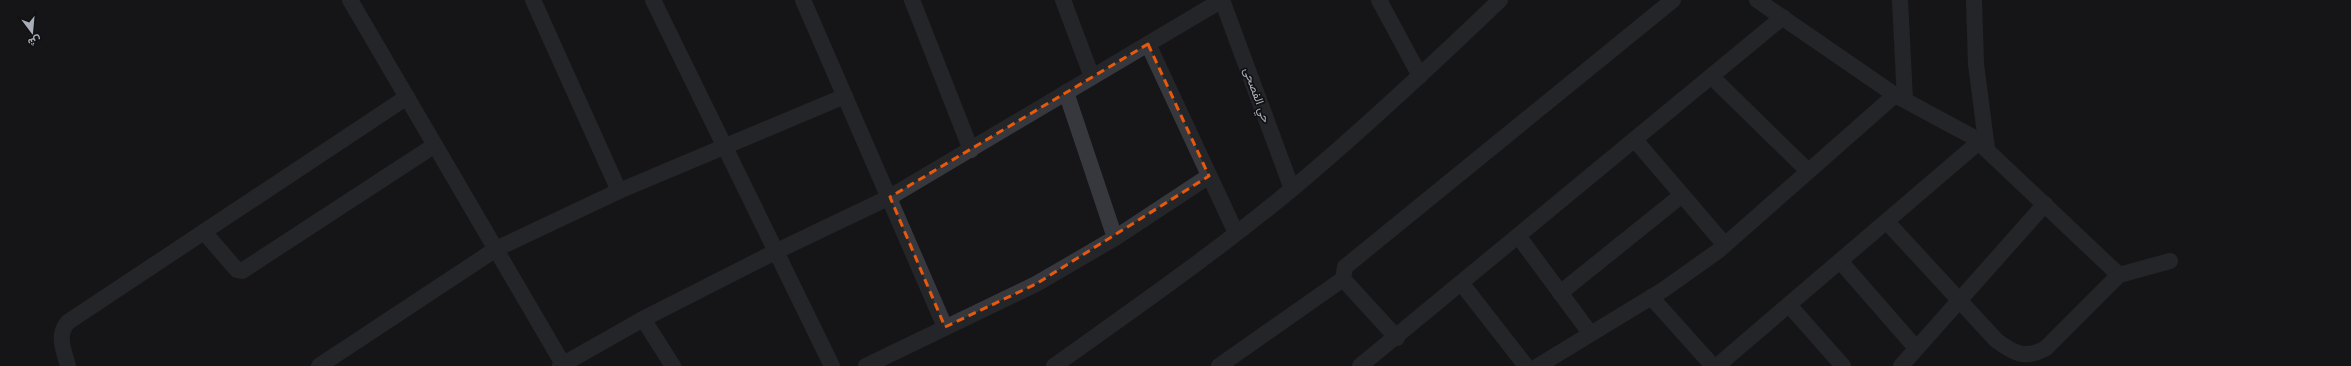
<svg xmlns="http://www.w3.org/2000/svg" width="2351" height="366" viewBox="0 0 2351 366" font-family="Arial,Vazirmatn,sans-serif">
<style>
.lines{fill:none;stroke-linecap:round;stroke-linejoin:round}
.minor{stroke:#37383d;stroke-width:16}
.marked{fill:none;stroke:#e8590c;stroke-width:3;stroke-dasharray:8 5;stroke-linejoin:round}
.labels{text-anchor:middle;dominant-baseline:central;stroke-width:3.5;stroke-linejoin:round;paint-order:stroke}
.street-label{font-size:12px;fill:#a8adb8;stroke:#111113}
</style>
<rect width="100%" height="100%" fill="#161618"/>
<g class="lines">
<g class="minor">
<path d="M350,0L563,364"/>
<path d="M533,0L619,191"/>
<path d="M653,0L832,366"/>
<path d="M803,0L945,327"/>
<path d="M912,0L971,150"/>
<path d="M1063,0L1092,77"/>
<path d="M1222,0L1292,189"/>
<path d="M1379,0L1420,76"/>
<path d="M1757,0L1895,95L1973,137L2119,275L2170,261"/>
<path d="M1900,0L1905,100"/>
<path d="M1974,0L1976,64L1987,149"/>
<path d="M1148,44L1236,233"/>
<path d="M1712,77L1808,171"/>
<path d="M1066,92L1115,238"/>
<path d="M1635,140L1725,245"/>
<path d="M1887,222L1996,340C2013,353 2025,360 2046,348L2119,275"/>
<path d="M204,232L237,270L242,271L435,145"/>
<path d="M1519,237L1590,333"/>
<path d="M1840,261L1916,348"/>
<path d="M1462,284L1526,366"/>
<path d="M1560,293L1682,195"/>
<path d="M1651,297L1713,366"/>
<path d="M1789,305L1843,366"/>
<path d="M643,319L673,366"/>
<path d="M1397,338L1343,279L1345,267L1673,0"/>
<path d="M68,366C64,350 56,336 68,322L407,97"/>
<path d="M319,366L496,249L619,191L845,96"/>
<path d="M560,366L643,319L775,252L890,197L1222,0"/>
<path d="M866,366L1036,284L1115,238L1209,176"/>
<path d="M1054,366C1134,309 1216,252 1292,189C1364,129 1432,65 1500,0"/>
<path d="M1219,366L1343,279"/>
<path d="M1360,366L1783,17"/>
<path d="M1538,366L1663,290L1718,251L1895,95"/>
<path d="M1717,366L1979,142"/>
<path d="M1901,366L2045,204"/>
</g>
</g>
<path d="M0 0H2351V366H0ZM1148,44L1209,176L1036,284L945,327L890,197Z" fill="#161618" fill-opacity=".55" fill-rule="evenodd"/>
<path class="marked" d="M1148,44L1209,176L1036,284L945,327L890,197Z"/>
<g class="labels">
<g class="street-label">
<text transform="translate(1257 95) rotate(70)">حي الفصحى</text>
</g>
</g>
<g transform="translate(32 32) rotate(164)" stroke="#111113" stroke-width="3" paint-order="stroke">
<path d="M0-3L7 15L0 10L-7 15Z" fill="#a8adb8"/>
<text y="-6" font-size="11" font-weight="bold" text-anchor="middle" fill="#a8adb8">ش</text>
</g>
</svg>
